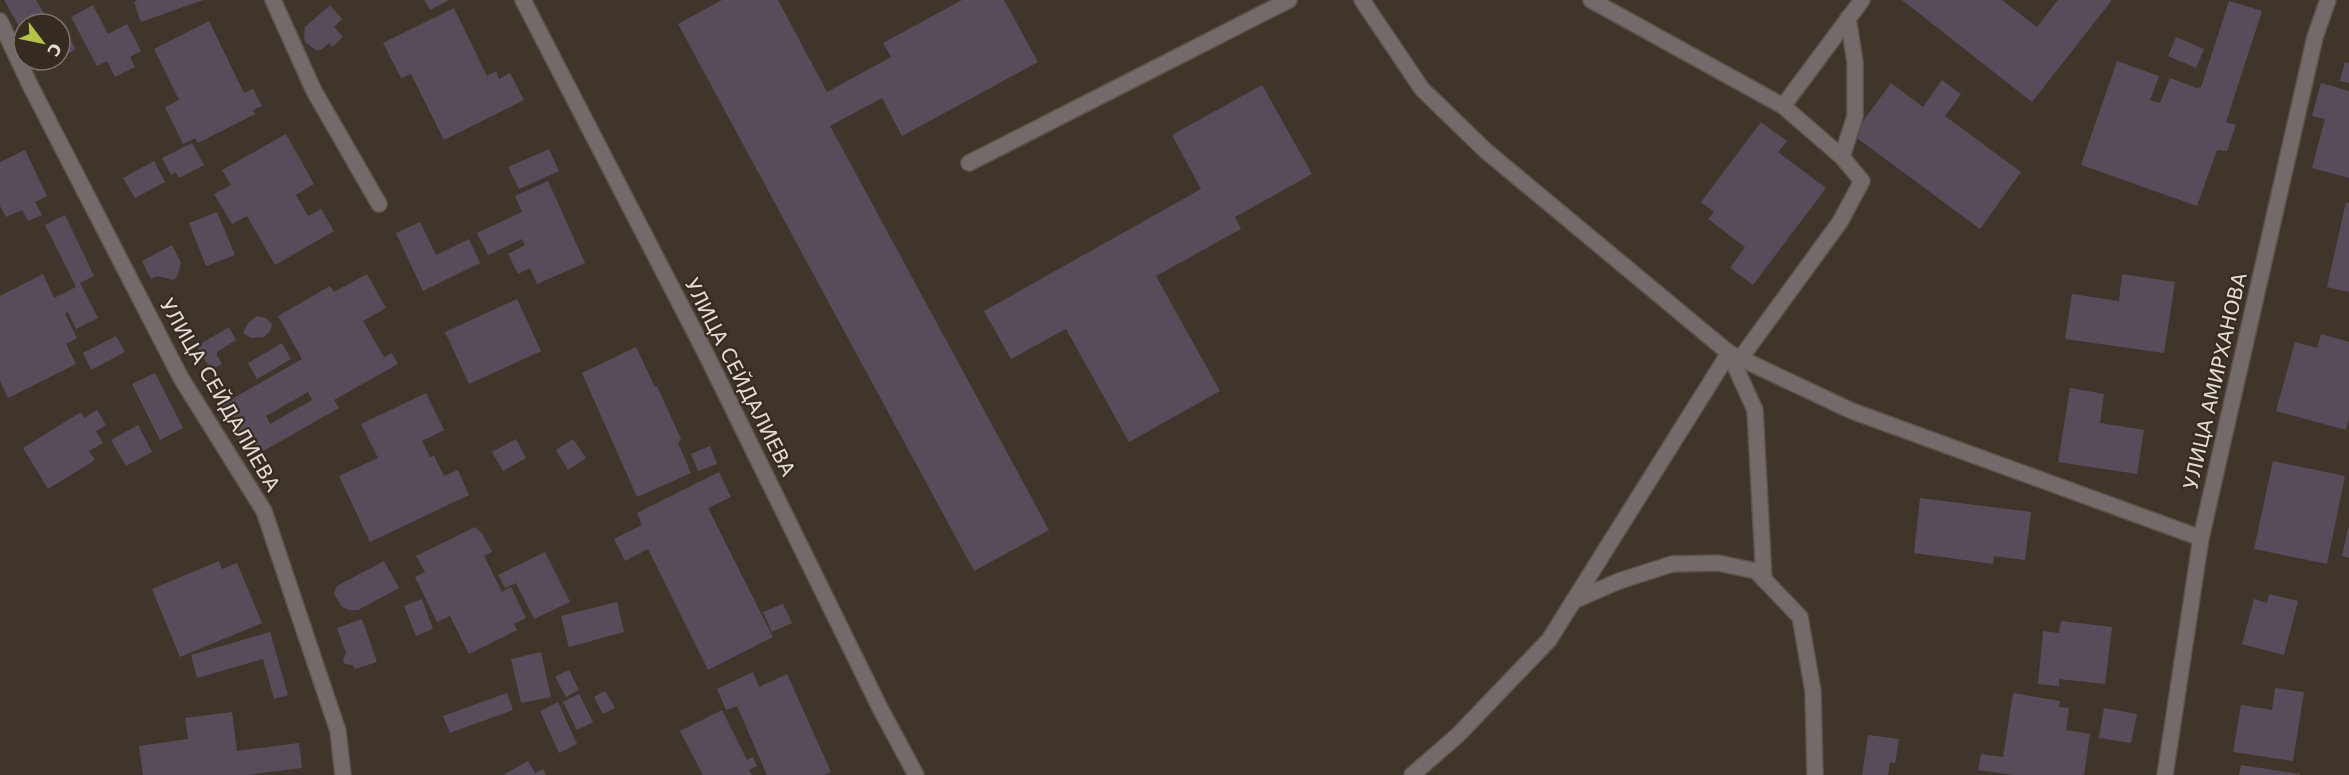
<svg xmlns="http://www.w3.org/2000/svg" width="2349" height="775" viewBox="0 0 2349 775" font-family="'DejaVu Sans',sans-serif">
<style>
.building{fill:#574d5a;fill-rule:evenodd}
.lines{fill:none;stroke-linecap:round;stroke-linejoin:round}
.lane-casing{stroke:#5e5349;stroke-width:18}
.street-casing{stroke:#5e5349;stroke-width:18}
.lane{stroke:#736a6a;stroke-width:15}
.street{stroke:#736a6a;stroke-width:15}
.labels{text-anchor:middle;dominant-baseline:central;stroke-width:4.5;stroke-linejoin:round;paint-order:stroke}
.street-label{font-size:20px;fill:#e4dcd6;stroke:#362b20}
</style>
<rect width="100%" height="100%" fill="#40352a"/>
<g class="building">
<path d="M4,0H36L48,20L41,24H24V35Z"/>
<path d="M138,0H203L141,22L134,2Z"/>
<path d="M424,0H449L430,10Z"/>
<path d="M722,0H778L827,92L891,57L883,43L962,0H1004L1038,62L902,136L882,98L830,126L1049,530L974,571L678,24Z"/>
<path d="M1902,0H2002L2037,27L2058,0H2112L2032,102Z"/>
<path d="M2229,1L2262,11L2226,122L2236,125L2227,151L2217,150L2197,206L2081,165L2117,61L2159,76L2150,100L2160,103L2170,78L2197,88L2201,87Z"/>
<path d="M93,5L108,34L127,24L141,51L130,57L135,67L115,77L107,61L97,66L71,17Z"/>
<path d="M330,5L342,19L334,27L343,37L332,47L329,43L321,50H316L305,42L304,36L305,27Z"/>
<path d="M454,8L487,76L496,71L499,79L510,73L524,100L444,140L411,74L401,78L383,43Z"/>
<path d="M209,21L244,93L253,89L262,106L253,110L255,114L198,143L195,138L183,144L165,107L179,100L154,49Z"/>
<path d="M59,22L76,49L60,58V24H55Z"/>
<path d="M2176,37L2204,49L2196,68L2168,56Z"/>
<path d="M2345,62L2349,63V83L2340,81Z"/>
<path d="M1942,80L1961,94L1945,116L2021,172L1980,229L1853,135L1891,83L1923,107Z"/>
<path d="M2321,83L2349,91V178L2312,168L2325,119L2312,116Z"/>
<path d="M1262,85L1312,174L1235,217L1241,229L1156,276L1220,391L1129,442L1066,329L1011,359L984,311L1201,189L1172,135Z"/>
<path d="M1761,122L1787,141L1778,152L1826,188L1753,285L1730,268L1745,247L1708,219L1714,212L1701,202Z"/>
<path d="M286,134L314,184L296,195L308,216L321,209L334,231L275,265L247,216L232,224L214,194L231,185L222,170Z"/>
<path d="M192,143L204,165L179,178L176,172L171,175L162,158Z"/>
<path d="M549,149L559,171L519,189L508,167Z"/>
<path d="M25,150L47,196L35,202L42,215L28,221L22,210L6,217L0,206V162Z"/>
<path d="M154,161L165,182L135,198L123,178Z"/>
<path d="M548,181L585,263L537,284L530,268L518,274L508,254L525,245L522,239L488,255L477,233L522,212L515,196Z"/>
<path d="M2346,202L2349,203V292L2327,287Z"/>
<path d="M217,212L235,255L206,266L189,223Z"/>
<path d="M65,215L94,276L80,283L98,318L76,329L68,312L65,314L77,338L66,344L76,364L8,398L0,381V296L43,274L54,298L76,287L45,225Z"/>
<path d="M420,222L436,255L469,239L480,263L423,291L396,233Z"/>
<path d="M172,245L181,263L177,277L173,280L158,276L151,279L142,261Z"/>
<path d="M367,274L386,308L363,321L384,357L392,353L398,364L334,400L339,408L258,454L248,436L240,440L220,406L302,359L278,316L330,286L334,292ZM308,392L312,400L270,424L266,416Z"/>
<path d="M2122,274L2175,282L2164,353L2065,339L2072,294L2119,301Z"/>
<path d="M517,299L541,351L469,384L445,332Z"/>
<path d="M257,316L266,318L272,324L270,331L264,337L251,338L243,333L248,323Z"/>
<path d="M229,327L236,340L217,352V356L222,364L211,370L197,346Z"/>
<path d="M2321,334L2349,342V419L2346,430L2276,411L2295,342L2317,348Z"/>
<path d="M116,336L125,352L91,370L83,353Z"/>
<path d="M282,343L291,359L257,379L248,363Z"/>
<path d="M636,347L655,387L657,386L681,439L678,443L691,473L637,497L582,373Z"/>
<path d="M155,373L183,428L160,440L132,384Z"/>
<path d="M2070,388L2104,394L2100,423L2144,430L2137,474L2058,462Z"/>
<path d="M426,393L444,430L422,441L430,457L434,456L444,476L458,470L469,495L370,542L339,476L378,458L361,424Z"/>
<path d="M97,410L106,425L96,431L103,443L89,451L95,460L48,489L23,448L81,412L84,418Z"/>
<path d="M138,425L152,452L126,466L111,440Z"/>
<path d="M516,439L526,458L503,471L492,452Z"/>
<path d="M573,439L586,458L568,470L556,450Z"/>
<path d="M710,446L717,464L698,471L691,454Z"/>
<path d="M2273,461L2345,476L2327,564L2254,549Z"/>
<path d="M719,472L731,497L708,508L773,637L708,670L648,549L625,561L614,539L642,525L637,513Z"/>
<path d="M1920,498L2031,512L2025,560L1994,556L1993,564L1914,553Z"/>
<path d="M475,527L482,533L492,552L484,556L502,592L511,587L526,618L514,624L517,630L469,654L450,616L437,622L415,577L425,572L416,556Z"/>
<path d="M2348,528H2349V558L2342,556Z"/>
<path d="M545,552L570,602L534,619L516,583L505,588L498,575Z"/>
<path d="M219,561L222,569L237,563L262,623L180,657L152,589Z"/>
<path d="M384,561L399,588L358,610H349L342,607L334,594L337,586Z"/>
<path d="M2269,594L2298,601L2284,655L2242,644L2254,599L2267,603Z"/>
<path d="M422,599L433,629L416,636L404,606Z"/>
<path d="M617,602L624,632L569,647L561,616Z"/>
<path d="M783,604L792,623L772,632L763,612Z"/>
<path d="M362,619L377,662L355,669L353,665L345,664L343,659L346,653L337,628Z"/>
<path d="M2061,621L2112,627L2105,684L2059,679V686L2038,684L2043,631L2059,633Z"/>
<path d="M270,632L288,695L274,699L263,659L197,678L191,655Z"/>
<path d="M541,652L551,697L521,703L511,659Z"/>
<path d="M569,670L579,690L566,697L555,677Z"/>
<path d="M753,672L759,687L787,674L831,772L824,775H767L737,706L726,710L717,689Z"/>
<path d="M2275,688L2304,692L2293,761L2233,752L2241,705L2272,710Z"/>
<path d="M605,691L615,708L603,714L594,697Z"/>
<path d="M507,693L513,710L450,733L443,716Z"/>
<path d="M2013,693L2060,701L2059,707L2069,708L2066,730L2090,734L2084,775H2013L1978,770L1981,754L2003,757Z"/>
<path d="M579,694L593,722L577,730L563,702Z"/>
<path d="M558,702L577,744L559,753L540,711Z"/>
<path d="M2104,708L2137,714L2131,743L2099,738Z"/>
<path d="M722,710L747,760L753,757L757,766L749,770L752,775H703L680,731Z"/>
<path d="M232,712L237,751L299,743L302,768L247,775H143L139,746L188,739L185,718Z"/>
<path d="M1868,735L1899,739L1895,763L1890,762L1888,775H1862Z"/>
<path d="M528,761L535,773L543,769L546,775H503Z"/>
<path d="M2241,765L2300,774V775H2239Z"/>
</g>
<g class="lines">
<defs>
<g id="lane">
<path d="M1362,0L1422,89L1486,151L1729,353L1755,410L1764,580"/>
<path d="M1783,106L1862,0"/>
<path d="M1842,157L1855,116V62L1848,18"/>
<path d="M969,163L1289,0"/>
<path d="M1573,601L1619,581L1672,564L1718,563L1756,571L1800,617L1813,691L1815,775"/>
</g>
<g id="street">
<path d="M273,0L314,91L379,204"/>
<path d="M523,0L706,354L880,708L916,775"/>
<path d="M1591,0L1783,106L1842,157L1862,181L1840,222L1740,359"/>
<path d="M0,21L31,87L181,378L264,511L338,731L343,775"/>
<path d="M1412,775L1458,735L1549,640L1729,353L1852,411L2201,538"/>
<path d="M2165,775L2201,538L2315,37L2328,0"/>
</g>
</defs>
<use href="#lane" class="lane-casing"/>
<use href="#street" class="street-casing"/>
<use href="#lane" class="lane"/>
<use href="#street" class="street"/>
</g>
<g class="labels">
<g class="street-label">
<text transform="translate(740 377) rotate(63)">УЛИЦА СЕЙДАЛИЕВА</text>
<text transform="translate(2215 381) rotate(-77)">УЛИЦА АМИРХАНОВА</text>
<text transform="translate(220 395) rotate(60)">УЛИЦА СЕЙДАЛИЕВА</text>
</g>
</g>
<g transform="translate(42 42) rotate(122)"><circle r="28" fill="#362b20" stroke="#7c7269" stroke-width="1.5"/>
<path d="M0-4.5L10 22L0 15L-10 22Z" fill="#b4c24a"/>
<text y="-9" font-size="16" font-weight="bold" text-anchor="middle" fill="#e4dcd6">С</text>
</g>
</svg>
